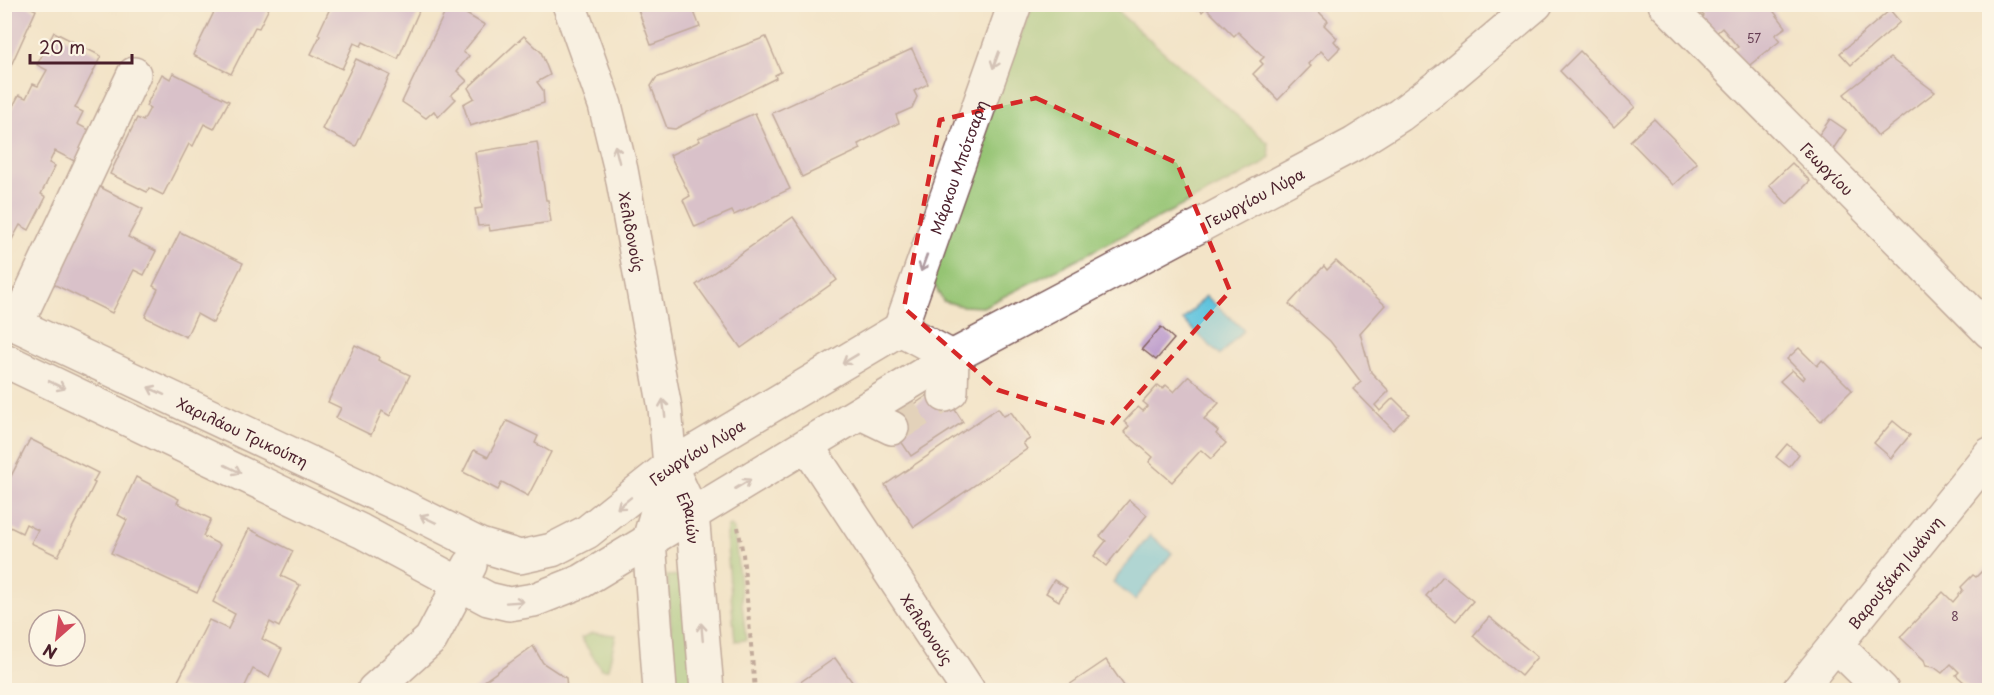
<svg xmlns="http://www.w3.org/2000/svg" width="1994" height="695" viewBox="0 0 1994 695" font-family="'Playpen Sans',sans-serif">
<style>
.green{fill:#95c473;stroke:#70724f;stroke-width:1.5}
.water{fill:#5fc3dd;stroke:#547184;stroke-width:1.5}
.building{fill:#ba98cb}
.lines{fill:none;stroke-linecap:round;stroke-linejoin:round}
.minor-tunnel{stroke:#d1bda9;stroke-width:33;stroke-dasharray:33 16;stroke-linecap:butt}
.minor-casing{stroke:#856462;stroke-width:36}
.major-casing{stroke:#856462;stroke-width:36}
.path{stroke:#856462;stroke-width:4;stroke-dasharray:4.5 4.5;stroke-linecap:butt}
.minor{stroke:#fff;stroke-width:33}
.major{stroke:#fff;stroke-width:33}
.oneway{stroke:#ae9aa0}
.marked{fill:none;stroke:#d62828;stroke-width:4.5;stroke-dasharray:12 8;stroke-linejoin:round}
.labels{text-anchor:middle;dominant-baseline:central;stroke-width:6;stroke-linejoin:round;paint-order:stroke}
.number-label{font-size:12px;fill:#663d53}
.street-label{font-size:15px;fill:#4a1f2b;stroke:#fcf5e5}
</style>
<rect width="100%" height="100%" fill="#fcf5e5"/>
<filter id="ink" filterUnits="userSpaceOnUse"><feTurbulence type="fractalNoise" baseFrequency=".0167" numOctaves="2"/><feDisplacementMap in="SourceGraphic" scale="12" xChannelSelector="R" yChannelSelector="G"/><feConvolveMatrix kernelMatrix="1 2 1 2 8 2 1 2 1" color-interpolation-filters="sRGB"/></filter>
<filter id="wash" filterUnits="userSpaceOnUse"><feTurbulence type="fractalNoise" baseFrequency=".008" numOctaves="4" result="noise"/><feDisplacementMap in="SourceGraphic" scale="24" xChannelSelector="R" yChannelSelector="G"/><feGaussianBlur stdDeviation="1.35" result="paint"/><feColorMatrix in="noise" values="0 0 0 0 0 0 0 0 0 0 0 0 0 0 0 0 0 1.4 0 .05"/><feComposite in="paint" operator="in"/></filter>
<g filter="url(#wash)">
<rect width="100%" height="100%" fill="#f3e4c8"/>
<g class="green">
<path d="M1033,5H1110L1268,143L1270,157L1262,165L983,307L962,306L943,301L925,267Z"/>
<path d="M730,525L734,529L746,640L735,641L726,536L727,528Z"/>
<path d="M684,575L693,690H676L667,576Z"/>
<path d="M592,633L616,635L608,669H601L581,638Z"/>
</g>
<g class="water">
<path d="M1206,296L1244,330L1220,355L1183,320Z"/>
<path d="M1150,535L1172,553L1135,600L1113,582Z"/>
</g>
<g id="blocks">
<g class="building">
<path d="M4,4H23L36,10L4,81Z"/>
<path d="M218,4H271L259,28L255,27L231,74L193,55Z"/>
<path d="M332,4H422L398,59L363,42L361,46L354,43L342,69L311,54L320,36L318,34Z"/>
<path d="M449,4L485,25L463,52L469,56L457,71L467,81L451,95L456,99L438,117L434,111L426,118L402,102Z"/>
<path d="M636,4H691L700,27L651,45Z"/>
<path d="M1195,4H1311L1328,21L1324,25L1337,38L1334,41L1340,48L1329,59L1321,51L1308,64L1311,66L1278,100L1253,74L1263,64L1260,61L1264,57L1238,32L1234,36L1206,8L1202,12Z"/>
<path d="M1707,4H1768L1786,27L1775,35L1780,41L1746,68L1732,52L1738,47L1722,28L1714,35L1701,18L1704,16L1699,11Z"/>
<path d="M1890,10L1900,22L1851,65L1840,53Z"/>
<path d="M54,32L101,56L75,108L83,112L77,124L97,134L82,165L55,151L49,163L55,166L41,194L46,197L29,230L20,225L4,254V136L6,133L4,123L19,95L26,98L33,84L38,86L47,70L37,65Z"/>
<path d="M524,36L541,52L550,75L537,82L543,90L544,103L470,126L463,104L474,98L468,88Z"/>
<path d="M766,37L781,72L775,75L776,78L675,129L667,128L651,86L656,78Z"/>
<path d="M912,49L928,84L914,91L917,97L912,108L896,115L899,123L858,144L861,149L802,177L772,113Z"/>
<path d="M1580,51L1635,107L1614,127L1560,71Z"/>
<path d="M1890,58L1935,92L1878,136L1844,94Z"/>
<path d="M356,59L390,75L356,146L322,129Z"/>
<path d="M173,73L229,101L214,129L204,124L193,146L189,144L163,195L149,188L147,192L110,174L137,118L143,121L150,108L146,106L162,74L170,79Z"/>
<path d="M755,113L790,189L734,215L732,211L695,227L683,200L690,196L670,155L700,141L698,138Z"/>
<path d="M1654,119L1697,163L1673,185L1630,141Z"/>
<path d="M1830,119L1846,130L1829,155L1813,143Z"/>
<path d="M537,142L546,200H548L551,222L490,231L489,225L478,226L475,209L482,208L481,196H482L475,152Z"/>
<path d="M1792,163L1810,181L1787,204L1769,185Z"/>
<path d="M96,185L143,209L128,237L156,251L144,275L134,270L112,313L47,281Z"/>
<path d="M793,217L837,280L741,348L696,285Z"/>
<path d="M180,232L243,263L213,323L197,314L186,337L145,317L158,289L153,286Z"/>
<path d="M1336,261L1385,305L1360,333L1371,372L1389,391L1375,405L1380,411L1393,398L1409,414L1393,430L1353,389L1361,382L1330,341L1289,304L1324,266L1327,270Z"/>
<path d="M1161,327L1174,339L1156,360L1142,349Z"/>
<path d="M355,345L379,357L378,360L410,375L390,416L382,411L371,435L336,418L341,408L328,402Z"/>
<path d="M1799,348L1817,366L1822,360L1852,390L1821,421L1780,381L1792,370L1803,380L1805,377L1787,359Z"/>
<path d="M1189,376L1219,403L1204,419L1218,431L1216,434L1226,443L1211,459L1201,450L1172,482L1149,462L1153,457L1124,432L1129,426L1124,422L1138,407L1143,411L1148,406L1143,402L1158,385L1163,389L1166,385L1174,392Z"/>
<path d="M940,387L963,422L911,456L888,422Z"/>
<path d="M998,408L1004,416L1011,412L1030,439L1023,443L1027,449L914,527L885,485Z"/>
<path d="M507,421L538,436L535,443L551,452L528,496L502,482L498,490L463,472L474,450L488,457Z"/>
<path d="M1893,421L1910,435L1891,458L1874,443Z"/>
<path d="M30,439L98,473L93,482L95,483L58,556L31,543L38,530L26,524L22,533L4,524V490Z"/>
<path d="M1787,444L1799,454L1789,467L1776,457Z"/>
<path d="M136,477L179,499L177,503L211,519L203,536L220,545L197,593L111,553L127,520L118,515Z"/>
<path d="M1129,500L1147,515L1106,566L1094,556L1106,541L1100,536Z"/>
<path d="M249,529L293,551L281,576L300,585L279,627L270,622L262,639L282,649L269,677L253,669L243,690H187L176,685L209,620L228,629L235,614L213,602Z"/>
<path d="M1990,563V631L1987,633L1990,635V690H1973L1956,675L1959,672L1951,664L1942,673L1934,667L1926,666L1924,660L1900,637L1943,592L1953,602L1963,590L1961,587L1973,575L1976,577Z"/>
<path d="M1443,576L1473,601L1456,621L1426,596Z"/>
<path d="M1054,580L1067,588L1059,601L1046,593Z"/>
<path d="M1489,617L1537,657L1521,676L1473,636Z"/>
<path d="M533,646L543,663L566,678L567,690H472Z"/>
<path d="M835,658L858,690H789Z"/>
<path d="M1106,660L1127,690H1064L1063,689Z"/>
</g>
</g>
</g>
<g filter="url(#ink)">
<use href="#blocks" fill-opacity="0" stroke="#856462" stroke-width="1.5"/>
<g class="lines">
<path class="minor-tunnel" d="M892,428L945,395"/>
<defs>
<g id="minor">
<path id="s1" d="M569,4L605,105L621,170L665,408L670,466"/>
<path id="s2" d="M1665,4L1990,332"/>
<path d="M16,325L134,74"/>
<path id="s3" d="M900,329L1015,4"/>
<path d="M945,395L951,391L952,357"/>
<path d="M861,413L892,428"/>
<path id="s4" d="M807,446L968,690"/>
<path d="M1837,646L1882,690"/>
<path id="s5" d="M1799,690L1990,454"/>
</g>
<g id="major">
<path id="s6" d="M4,319L408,509L480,545L520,557L552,550L587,532L670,466L900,329L952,357"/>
<path id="s7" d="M4,360L361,531L488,599L509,604L534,600L582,581L952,357L1354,144L1400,115L1446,80L1536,4"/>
<path id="s8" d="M670,466L692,513L707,690"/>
<path d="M374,690L431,639L470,565"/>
<path d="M660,690L649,540L670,466"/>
</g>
</defs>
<use href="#minor" class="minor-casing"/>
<use href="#major" class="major-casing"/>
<path class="path" d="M738,527L743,554L755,690"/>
<use href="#minor" class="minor"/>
<use href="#major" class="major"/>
</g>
<defs><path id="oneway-shaft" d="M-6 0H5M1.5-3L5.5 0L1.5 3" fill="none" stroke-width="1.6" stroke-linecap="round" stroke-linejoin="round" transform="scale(1.5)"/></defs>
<g class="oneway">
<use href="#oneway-shaft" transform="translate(996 60) rotate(110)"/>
<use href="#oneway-shaft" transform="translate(617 154) rotate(-104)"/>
<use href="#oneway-shaft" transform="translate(924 263) rotate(110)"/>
<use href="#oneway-shaft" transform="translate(850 359) rotate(149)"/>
<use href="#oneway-shaft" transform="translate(57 385) rotate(26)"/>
<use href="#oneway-shaft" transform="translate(156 391) rotate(-155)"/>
<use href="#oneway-shaft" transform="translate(664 408) rotate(-98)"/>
<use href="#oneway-shaft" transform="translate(233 469) rotate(26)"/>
<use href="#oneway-shaft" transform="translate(743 484) rotate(-31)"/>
<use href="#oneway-shaft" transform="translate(624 503) rotate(141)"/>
<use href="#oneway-shaft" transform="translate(428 519) rotate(-154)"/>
<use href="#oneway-shaft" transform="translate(515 602) rotate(-4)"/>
<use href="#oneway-shaft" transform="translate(702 632) rotate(-95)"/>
</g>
</g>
<path d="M0 0H1994V695H0ZM1036,98L1177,163L1230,291L1111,425L998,390L904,308L940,120Z" fill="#f3e4c8" fill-opacity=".55" fill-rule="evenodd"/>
<path class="marked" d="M1036,98L1177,163L1230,291L1111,425L998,390L904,308L940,120Z"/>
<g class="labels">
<g class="number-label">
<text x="1754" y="38">57</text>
<text x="1955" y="616">8</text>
</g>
<g class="street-label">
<text stroke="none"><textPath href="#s3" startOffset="172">Μάρκου Μπότσαρη</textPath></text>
<text stroke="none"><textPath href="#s2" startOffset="231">Γεωργίου</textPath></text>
<text stroke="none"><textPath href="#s7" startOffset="1413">Γεωργίου Λύρα</textPath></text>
<text stroke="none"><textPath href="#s1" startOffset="237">Χελιδονούς</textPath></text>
<text stroke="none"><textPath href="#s6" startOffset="264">Χαριλάου Τρικούπη</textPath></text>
<text stroke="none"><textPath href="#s6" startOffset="777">Γεωργίου Λύρα</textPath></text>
<text stroke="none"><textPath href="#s8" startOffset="56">Ελαιών</textPath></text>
<text stroke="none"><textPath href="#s5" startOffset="152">Βαρουξάκη Ιωάννη</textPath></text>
<text stroke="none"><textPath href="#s4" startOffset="219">Χελιδονούς</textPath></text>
</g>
</g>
<rect width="1994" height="695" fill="none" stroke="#fcf5e5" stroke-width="24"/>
<g transform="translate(57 638) rotate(208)"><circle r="28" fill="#fcf5e5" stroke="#b59f9b" stroke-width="1.5"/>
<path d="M0-4.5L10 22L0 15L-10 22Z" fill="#d1495b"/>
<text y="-9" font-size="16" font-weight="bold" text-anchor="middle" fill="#4a1f2b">N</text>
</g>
<path d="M30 54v9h102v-9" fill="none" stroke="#4a1f2b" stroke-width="3"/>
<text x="39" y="54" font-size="18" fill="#4a1f2b" stroke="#fcf5e5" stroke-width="4.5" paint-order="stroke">20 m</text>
</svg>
